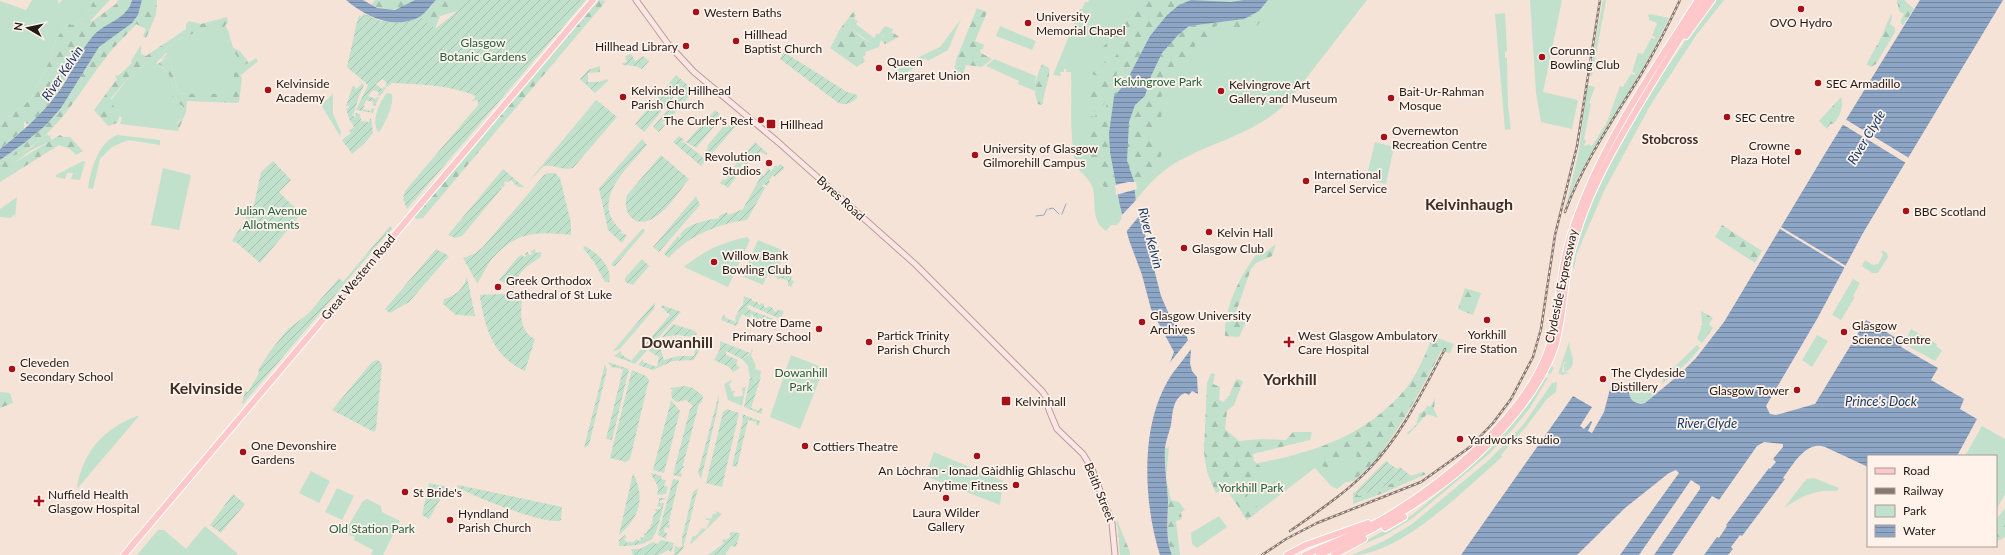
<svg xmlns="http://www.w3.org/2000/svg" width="2005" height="555" viewBox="0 0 2005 555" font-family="Lato,sans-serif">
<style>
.green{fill:#c1e1cd}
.forest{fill:url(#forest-firs)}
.garden{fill:url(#garden-furrows)}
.water{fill:url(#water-rules)}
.pier{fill:#f6e3d7}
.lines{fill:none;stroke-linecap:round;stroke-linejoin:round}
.stream{stroke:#8ea6c5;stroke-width:1}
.secondary-casing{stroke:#b3a196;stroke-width:7}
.primary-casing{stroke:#fff;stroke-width:8}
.secondary{stroke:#fee4e4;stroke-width:5}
.primary{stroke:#fec8ca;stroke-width:6}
.rail-casing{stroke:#857871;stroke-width:2.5}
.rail{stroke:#fef2eb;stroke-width:1;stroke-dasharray:3;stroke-linecap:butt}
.poi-dot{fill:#a61018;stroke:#fef2eb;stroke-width:1.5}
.labels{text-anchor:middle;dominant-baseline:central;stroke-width:3.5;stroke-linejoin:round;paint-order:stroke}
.poi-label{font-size:12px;fill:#211a16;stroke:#fef2eb;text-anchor:start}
.park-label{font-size:12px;fill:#236141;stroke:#fef2eb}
.street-label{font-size:12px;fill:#211a16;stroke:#fef2eb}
.water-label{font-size:13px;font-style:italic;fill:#183b64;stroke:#fef2eb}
.neighbourhood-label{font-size:13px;font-weight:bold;fill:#3d2f25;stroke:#fef2eb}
.district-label{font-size:16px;font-weight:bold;fill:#3d2f25;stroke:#fef2eb}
</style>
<defs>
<pattern id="forest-firs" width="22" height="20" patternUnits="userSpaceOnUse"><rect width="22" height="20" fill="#c1e1cd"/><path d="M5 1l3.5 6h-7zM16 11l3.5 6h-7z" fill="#a6c0af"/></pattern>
<pattern id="garden-furrows" width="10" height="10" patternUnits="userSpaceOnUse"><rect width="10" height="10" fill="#c1e1cd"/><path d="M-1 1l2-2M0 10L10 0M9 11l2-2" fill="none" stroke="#a6c0af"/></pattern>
<pattern id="water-rules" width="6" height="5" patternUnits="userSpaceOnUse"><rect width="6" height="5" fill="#8ea6c5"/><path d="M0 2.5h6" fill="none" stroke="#74869f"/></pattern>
</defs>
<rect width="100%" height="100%" fill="#f6e3d7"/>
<g class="green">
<path d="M32,0H58V4L62,0H94L86,16L72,25L68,23L56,39L51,58L31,99L0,124V1L26,10Z"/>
<path d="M1089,0H1367L1290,99C1259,134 1211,141 1172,165C1149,180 1133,204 1117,225H1111L1106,231C1091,221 1096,205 1093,189C1091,179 1077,170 1076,165C1069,138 1072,100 1071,72H1066V69H1064V72H1060L1061,76L1053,75L1080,9H1082L1085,2H1088Z"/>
<path d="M1530,0H1562L1543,92L1578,100L1572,129L1541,122L1536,93Z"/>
<path d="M1603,0H1606L1592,76H1589Z"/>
<path d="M1713,0H1724L1697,34L1650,106L1605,189L1577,253L1574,268L1572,267L1580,227L1610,165L1640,110L1664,72Z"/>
<path d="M1505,13L1507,51L1505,52V58H1507L1508,106L1511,129L1505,130L1495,14Z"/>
<path d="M1650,14L1669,18L1651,54L1578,177L1566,205L1579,151L1587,85L1595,87L1589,103L1591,104L1584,139L1586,141L1584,145L1587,146L1588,144L1592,146L1607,122L1620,86L1623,87L1631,74L1635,75V73L1632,72L1638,53L1643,54L1651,38L1655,39V37L1652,36L1657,23L1649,20V17L1647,16Z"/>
<path d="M855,15H856L854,19L858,21L856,24L874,38L877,33L879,34L885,26L893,29L892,32L881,36L873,44L871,43L850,28L849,24Z"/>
<path d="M961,19L948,50L928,61L926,58L917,63L915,59L940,47Z"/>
<path d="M226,26L235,55L247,64L256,58L258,61L241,75L234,72V92L232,97H228L224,94H186L178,93L170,59L167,57L160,60L167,54L166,53L156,63L170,73L174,93L172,101L183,106L181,118L177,123L178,131L120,124L122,118L115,112L111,100L131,75L178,40L201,30Z"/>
<path d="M1000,26L1036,41L1032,50L996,36Z"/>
<path d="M994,59L1036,76L1035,91L1018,84L1019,81L986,66Z"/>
<path d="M914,61L917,67L896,78L892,76L894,71Z"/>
<path d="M387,93L392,94C394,105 386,121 380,131L378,132C371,121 379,102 387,93Z"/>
<path d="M333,94V114L341,132L340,136L321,105Z"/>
<path d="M596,100L599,102L544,166L529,181Z"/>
<path d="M47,134L49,136L52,135L50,137L52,140L30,151L14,163L12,162L13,156L30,148Z"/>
<path d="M117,135L160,140V145L128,140L112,147L100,159L93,189L88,188C91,169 98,143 117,135Z"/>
<path d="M1375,142L1394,147L1386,184L1366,179Z"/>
<path d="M83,161L85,162L80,180L71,179L73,173H67L65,179L56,177V175Z"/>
<path d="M163,168L191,175L179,230L151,225Z"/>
<path d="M17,197L15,218L14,214L11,218L0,217V209Z"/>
<path d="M747,237L750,240L728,287L684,267C703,251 723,242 747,237Z"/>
<path d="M758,240L785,251L778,269L776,267L770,273H768L763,285L742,276Z"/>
<path d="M1881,250L1887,253L1888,257L1878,273H1872L1862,266L1865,260L1873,265L1878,264L1883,255Z"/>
<path d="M1853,279L1860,283L1853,296L1855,297L1841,320L1832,315Z"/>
<path d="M1911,329L1937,344L1936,346L1942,351L1935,361L1906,345L1908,341L1906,340Z"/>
<path d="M1817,335L1828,341L1812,367L1802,360Z"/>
<path d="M1433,337L1446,341L1413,404L1378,457L1354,481L1346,482L1337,489L1331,486L1315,468L1247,520L1225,487L1216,493C1208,475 1203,460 1204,441C1208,447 1213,460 1220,463C1236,470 1248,465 1264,462C1313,452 1361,436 1397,400C1414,383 1423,358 1433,337Z"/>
<path d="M1569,342C1570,354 1580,367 1564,372V364L1566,362H1564L1562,372L1570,373L1562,375L1559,374V371Z"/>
<path d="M1697,345L1700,348L1688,362L1662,384L1663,378Z"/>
<path d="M752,349L753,350L751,355L756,366L755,369L761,371L760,377L750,378L748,366L742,359L750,354Z"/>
<path d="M791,355L824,368L800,429L770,417Z"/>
<path d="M1551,365L1554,368L1530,408L1513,429L1489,454L1413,518L1387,534L1360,546V544L1412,515L1475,463L1496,441L1524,409L1545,377L1548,378L1550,374L1547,372Z"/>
<path d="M731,380L732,382L729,384L732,391H735V392L733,393L734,397L743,396L742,388L746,386L742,406L728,400L724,384Z"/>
<path d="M1557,382L1556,392L1547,399L1526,427L1501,455L1502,457C1466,488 1401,555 1352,555L1384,541L1412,524L1489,460L1523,425L1552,383Z"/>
<path d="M1632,383L1659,391L1645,403H1635L1629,395Z"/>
<path d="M137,416H139L77,489C77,483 79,477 81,471C90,444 110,426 137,416Z"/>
<path d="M1982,426L2005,439V494L1996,510V456H1965Z"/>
<path d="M934,452L1003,481L1000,505L925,476Z"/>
<path d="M311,471L330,481L319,503L299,493Z"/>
<path d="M1814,478L1839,488L1837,491C1815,489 1802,496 1784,508L1804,482L1807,479Z"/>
<path d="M337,488L354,496L342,520L325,512Z"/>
<path d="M367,499L381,506L382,512L400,521L383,555H371L373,550L354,540L355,537L344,533L363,501Z"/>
<path d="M716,511L722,514L690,545L692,537L697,535L702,528L706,529L710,520H706V518L711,519L713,514H716Z"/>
<path d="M1219,516L1227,527L1197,548L1192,544L1191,533Z"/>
<path d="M205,526L238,554L237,555H137L158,530H164L186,549Z"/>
</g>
<g class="forest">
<path d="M94,0H110L91,20V22L116,4L118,0H132L126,13L110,24L76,59L57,94L32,123L28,124L24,122V129L0,149V124L31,99L51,58L56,39L68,23L72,25L86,16Z"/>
<path d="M142,0H157L156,15L146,38L143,36L146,29L136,24C127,35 115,45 107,56C79,91 57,138 13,156L12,161L14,163L60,135L63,137H70L83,151L76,155L70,149L59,145L0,182V160L23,144L45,126L61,108L99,47L138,15Z"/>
<path d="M375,0H415C403,10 385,13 371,5Z"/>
<path d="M436,0H474L467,8L440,16L435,29L350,56L359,15L361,17L364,14L380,21L421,16Z"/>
<path d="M599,0L606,1L423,218L416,219L414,217Z"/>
<path d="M1136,0H1191L1171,11L1151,33L1147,27L1142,30C1145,33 1146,41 1145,45C1142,53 1127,81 1121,88V85L1126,82L1129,75H1120V69L1127,61L1122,55L1121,50L1116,49L1112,53L1107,63L1102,62L1103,65L1101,68L1104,72L1117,54L1123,62L1117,70L1116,80L1113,84L1119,91C1100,117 1111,158 1117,187L1107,189C1101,185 1097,179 1096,170H1091L1089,160L1092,157L1086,151L1087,145L1093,147L1096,143H1089L1080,131L1082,129H1086L1087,125L1091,124V116L1095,117L1096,114L1103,112L1106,115L1108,112L1106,107L1107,103L1111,101L1114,96L1113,91L1109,88L1106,90C1106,105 1105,103 1095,112L1092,111L1089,102L1083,98L1085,94L1092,92L1102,81V75L1097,76L1089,73L1092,68L1098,67L1097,65L1093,66L1092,64L1098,56V52L1106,44H1108L1107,47L1109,49L1114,44L1111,40L1112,36L1117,34L1119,37L1123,29L1125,28V22C1130,17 1129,4 1136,0Z"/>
<path d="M1268,0L1275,1L1274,5L1257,26L1249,23L1247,26H1244L1239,29L1236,26L1234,28H1226L1223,31L1218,25L1213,28L1208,27L1206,30L1208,36L1205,38L1199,37L1195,41V49L1184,60L1174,63L1173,69L1171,71L1172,75C1157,83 1165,96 1160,109L1163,112L1161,115L1164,124L1158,125L1160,129L1158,131L1152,130C1156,138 1157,147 1162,154L1152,172L1148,167L1149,175L1148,179L1135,183C1121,169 1125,123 1134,106C1137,102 1143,100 1145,96C1148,91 1149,83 1150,78C1158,58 1169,39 1188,27C1193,24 1200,24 1206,24C1229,21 1253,23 1268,0Z"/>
<path d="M1897,0H1904L1914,9L1903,25L1901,24V20L1904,14L1899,11Z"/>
<path d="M977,8L987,12L975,41L984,45L983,49L980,50L981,53L992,59L982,67L966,65L963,75L954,72L956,60Z"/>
<path d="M854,11L855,15L849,24L850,28L862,38L873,44L879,34L883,36C889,30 893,32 899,37L885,44L881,40L879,47L865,52L866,55L863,57L865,61L857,67L830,48L840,29Z"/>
<path d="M1891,14L1892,18L1890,24L1895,28V32L1876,64L1871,67L1867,65V63L1881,38Z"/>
<path d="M227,17L228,22L224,27L201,30L178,40L131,75L111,98L113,105L120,115L117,123L108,126L94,110L117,79L115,76L116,75L118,76L132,63L131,61L141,45V54L146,56L186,29V24L189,21L201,24Z"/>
<path d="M225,27L228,30L233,48L240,51L249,63L244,65C231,48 229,50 225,27Z"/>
<path d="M167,57L170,59L178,93L186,94H225L228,97H232L234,92V72L239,73L242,78L239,102L237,103L187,101L186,112L178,131L177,125L181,118L183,106L172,101C175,87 171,70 158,64Z"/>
<path d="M1042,64L1049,68C1051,75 1043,94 1043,104L1041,105L1038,104C1032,91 1036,77 1042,64Z"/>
<path d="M1841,97C1844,107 1840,117 1833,124H1830L1827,129L1819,121Z"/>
<path d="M1722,225L1762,251L1755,263L1715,237Z"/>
<path d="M1276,244L1272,256L1256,263L1251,269L1236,312L1247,320L1239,337L1225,336C1224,306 1241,274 1259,251L1263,254Z"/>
<path d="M1465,288L1481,293L1473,315L1458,309Z"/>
<path d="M1701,311L1713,318L1709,324L1713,328L1702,343L1697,339L1702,325Z"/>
<path d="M1433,337L1454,344L1450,353L1441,351C1426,379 1378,476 1347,482L1357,465L1356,447L1326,468L1316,462L1320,447C1355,435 1392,410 1413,379C1421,366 1427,351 1433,337Z"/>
<path d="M1211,373L1215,374L1213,384L1220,387L1219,400L1223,402L1229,396L1236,379L1241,380L1243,382L1234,405L1227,411L1225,429L1239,441L1261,439L1286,440L1293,432H1312L1310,440L1253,454L1254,461L1263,469L1246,498L1260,509L1247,520L1225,487L1216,493L1207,472L1204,451L1207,383Z"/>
<path d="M0,392L10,393L13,403L0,408Z"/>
<path d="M1435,398L1434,409L1438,418L1427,414L1408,435L1407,433L1416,425L1419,414L1425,410L1427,405L1430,407Z"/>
<path d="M1169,447L1166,478L1171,500L1179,502L1185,510L1181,512L1182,519L1176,521L1180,555H1172C1165,538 1169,517 1168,499C1166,482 1165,466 1165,448Z"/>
<path d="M1423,472L1426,474L1386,492L1353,504V493L1355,492L1359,496L1390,482Z"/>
<path d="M2005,508V537L1996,542V520Z"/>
<path d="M1117,520L1130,552V555H1120L1118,530L1116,521Z"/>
</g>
<g class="garden">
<path d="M467,0H586L407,209L403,199L405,191L478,105V102L477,100L473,101H472L476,96C449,85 421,84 392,83L387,87L385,86L387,83L382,79L376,84L382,89L384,87L386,88L380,96L378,95L379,92L373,90L368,96L376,99L377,97H379L375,106L373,105V102L366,100L363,109L371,111L372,108L374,109L373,113L356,110L368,85L347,67L357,22L365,15C387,25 398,25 420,17L435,29L455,13Z"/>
<path d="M784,52L847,92L857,95V98C851,104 844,106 837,102L780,59Z"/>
<path d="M631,54L635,61L643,56L649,61L642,69L635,66L623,65L622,63L627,62L625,56Z"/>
<path d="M600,66V72L588,73V82H598L607,79L608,81L595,93L580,79L588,70Z"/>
<path d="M676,75L694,91L669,120L667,118L662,123L665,125L659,132L653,127L684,90L681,88L644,132L635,124Z"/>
<path d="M358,79L364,85L359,96L353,116L355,117L356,113L360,114L361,121L369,122L371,117L373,133L364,144L352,154L342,140L351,133L349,131L354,127L349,119L346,108H349V106H346L352,88L354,86L356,89L362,84Z"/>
<path d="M599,102L617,117L573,168C563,171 555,164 544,166Z"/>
<path d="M715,110L720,114L716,120L717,123L696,148L686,142Z"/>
<path d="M731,123L736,126L708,158L703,154L708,148L707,146L723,127H727Z"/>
<path d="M679,136L684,140L681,143L684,142L706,160L701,166L673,142Z"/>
<path d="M642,139L647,145C627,169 588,201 622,231L621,233L627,235L622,243L608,230L599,188Z"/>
<path d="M755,142L767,153V155L761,152L758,154H755L746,165L743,163L740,167L742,169L728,188L723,184L722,185L720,183L723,179L725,180L728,177L726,176L728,173L730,174L733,170L732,169Z"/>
<path d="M661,155L689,179C677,194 658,227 636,221C626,215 624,206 627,195Z"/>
<path d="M273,161L291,180L279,192L301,214L260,263L237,243L232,241L254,205L261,172Z"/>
<path d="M780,164L785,168L774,177L773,175L769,180L770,182L767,186L764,184L762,186L765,188L747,220C720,223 687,236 669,258L664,254L678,236L680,238L681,236L680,234C691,222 704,221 719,218V216L727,212L728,215L743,209L762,174L764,176L768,168L771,171L776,165L778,167Z"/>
<path d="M503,169L524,187H518L511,180L507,182L505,181L504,183L505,184L503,187L501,186L502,188L462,236L455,238L448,235Z"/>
<path d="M548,173H555L560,178L571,223V235C537,231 516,231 491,260C486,267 482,278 477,283L463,258L474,254L482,248L544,175Z"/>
<path d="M696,196L700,205L659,252L653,247Z"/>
<path d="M390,226L392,228L243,404L242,403L245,391L248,392L259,373L258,370L271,350L288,329L308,314L339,278L343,282Z"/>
<path d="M642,229H644L645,231L615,266H612V263Z"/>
<path d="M585,246C597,253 613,267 609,282H605L594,262L583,248Z"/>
<path d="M436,249L449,256L409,302L390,313L385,309Z"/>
<path d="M535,249L536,253L541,252V257C528,265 517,272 514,288L499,280L518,257L522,255L524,257L526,256L525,253L528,252L529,255L532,254L531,251Z"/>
<path d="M642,259L649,266L633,285L625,282V278Z"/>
<path d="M774,269L792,277L791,280L794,281L791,287L788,286V281L780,278L779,280L774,275L772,277L767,275Z"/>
<path d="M467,277L475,316L456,315L443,304L444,299C456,295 463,290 467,277Z"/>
<path d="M523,293C521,308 517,331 535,339L525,371C493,357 485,328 480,297V295Z"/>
<path d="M744,296L752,299V301L758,302L757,303L760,305L761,303L764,304V307L767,308L768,306L773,308V310L776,312L777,310L784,311L781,317L779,316L778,318L749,305L747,306L748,309L778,321L776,330L773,329L771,324L761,322L762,319L759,318L758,321L753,319L754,316L751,314L750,318L742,314L736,326L721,320L725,313L724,317L736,322L735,318L741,306L743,305Z"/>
<path d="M655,302L654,309L620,349L612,352Z"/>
<path d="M662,305L681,312L635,364L614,356L621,351V354L631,361L670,315L661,307Z"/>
<path d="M673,324L695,331L697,334L692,337L678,335L662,337Z"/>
<path d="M674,338L687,339V343L680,342L679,348H676L674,340H671L672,349L666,350L664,346L660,347L664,360L679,356H694L696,344L690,343L691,340L702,344L694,360L673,361L653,370L638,365L643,359V362L657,367L659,357L649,351L657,342Z"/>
<path d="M720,341L750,353L742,359L726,351V355L738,360L736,364L740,368L733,372L729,367L714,360L720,349Z"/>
<path d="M376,360L380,361L382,365L376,429L374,432L332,410L371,363Z"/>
<path d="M608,362L629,369L612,440L606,439L623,369L611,367Z"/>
<path d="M605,364L607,370L589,445L584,448Z"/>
<path d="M632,370L646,376L649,380L630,459L626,462L610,458Z"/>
<path d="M761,377L751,408L759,411L760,408L763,409L761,414L744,407L750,378Z"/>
<path d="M685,386L693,388L703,396L702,402L699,404L683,465L684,468H682L680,473L682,474L681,477L673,475L690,409L693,406L686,400L676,402L672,398L671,392L673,391L671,388Z"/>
<path d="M719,394L718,407L701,479L698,473Z"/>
<path d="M671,400L680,411L664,473L653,470Z"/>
<path d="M727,409L739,413L722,487L706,483L723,412Z"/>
<path d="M742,414L760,421L759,426L756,425L757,422L748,420L737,467L732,466L743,420Z"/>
<path d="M1386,461L1397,469L1400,467L1411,476L1359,496L1355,492Z"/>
<path d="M633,473C646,498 639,518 619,535Z"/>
<path d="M651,473L662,476L661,479L666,480L664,486L668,487L666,494L657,495C661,484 652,480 651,473Z"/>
<path d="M673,479L679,480L668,525H670L669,528L665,527L664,532L667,533L666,539L658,535Z"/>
<path d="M429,483L447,487L429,519L422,515Z"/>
<path d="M458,485L562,507L561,520C548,527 472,496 457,487Z"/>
<path d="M698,488L683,549L677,555H674L675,545L678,548L682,546V538L693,492Z"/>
<path d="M233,494L245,504L221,533L210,525Z"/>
<path d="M659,498H665V500H660V503H664C655,537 658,546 619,546V540L625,535L627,537L624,539L628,543L630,541L632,543L637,539L639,541L641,540L640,536L642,538L645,536L643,532L646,534L648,529H650L651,524L653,523L652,521L654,514L656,512L655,509H661V507L657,506L659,502Z"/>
<path d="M731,532L740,533L736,547L731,546L725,555H708L724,543L722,541L724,539L726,540L731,536L729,534Z"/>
<path d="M661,540L674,543L671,553L669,550L658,555H633L631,549H640L653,542L657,544Z"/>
</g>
<g class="water">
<path d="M132,0H142L138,15L132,23L99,47L61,108L45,126L23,144L0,160V149C21,133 41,115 57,94C71,76 78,53 93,36C105,22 127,20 132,0Z"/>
<path d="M346,0H363L377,8L395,10L415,0H436C431,5 426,12 421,16C395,31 366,17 346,0Z"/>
<path d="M1191,0L1231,2L1244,0H1268L1259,11L1244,19L1189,26L1178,35L1162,53L1151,76L1145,96L1135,105L1129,122L1127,161L1134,181L1137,216L1140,215L1161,296L1171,319L1187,337L1191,350L1190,363L1192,371L1197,377L1198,394L1192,391L1189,395L1185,393C1172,399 1173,413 1171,425C1169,433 1166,440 1165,448C1164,466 1167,483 1168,500C1168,518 1165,538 1172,555H1160C1146,512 1142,451 1156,408C1160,395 1166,383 1173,372L1169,365L1174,352L1151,309L1142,275L1129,240L1120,206L1110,152L1109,133L1114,97L1126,82L1150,36L1167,15L1179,5Z"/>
<path d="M1920,0H2003L1863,233L1817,319L1766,406L1770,414L1776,415L1815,404L1866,320L1903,342L1901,347L1938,368L1931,380L1964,399L1960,409L1977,419L1957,456H1868V467L1825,447C1806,440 1793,465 1783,478L1785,479L1742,536L1740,535L1731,547L1733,549L1728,555H1704L1717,537L1719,538L1727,526L1726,525L1769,468L1770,469L1776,462L1773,459L1783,447V444L1764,442L1757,446L1719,500L1712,496L1672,555H1654L1700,489V486L1691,480L1639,555H1620L1679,473L1676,470L1669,473L1625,508L1577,555H1461L1573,396L1592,407L1580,426L1584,429L1591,421L1592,422L1588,431L1592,433L1604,412L1611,385L1629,389C1628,399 1635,406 1645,403L1680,374L1696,358L1724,322L1826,152Z"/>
</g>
<g class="pier">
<path d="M1845,119L1909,158L1906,163L1842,124Z"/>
<path d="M1128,182H1136L1137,189L1116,195L1115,185Z"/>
<path d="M1137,199L1140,215L1126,232L1121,216Z"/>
<path d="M1781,227L1846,266L1845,268L1780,229Z"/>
<path d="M1189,339L1192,348L1169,378L1168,377L1171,372L1167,366Z"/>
</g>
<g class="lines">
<g class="stream">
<path d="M1049,209L1053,208L1059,214"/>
<path d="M1062,214L1066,204"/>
<path d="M1036,216L1044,215L1047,209"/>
</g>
<defs>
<path id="secondary" d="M636,0L668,44L694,72L778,142L915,264L1042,391L1046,397L1049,410L1057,429L1083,454L1092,469L1112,523L1115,555"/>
<g id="primary">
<path d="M1686,36L1712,0"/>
<path d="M1385,528L1404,517"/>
<path d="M124,555L593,0"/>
<path d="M1287,555L1306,545L1368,523"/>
<path d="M1305,555C1332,543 1361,532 1386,517C1445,482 1524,417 1548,350C1555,330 1557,309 1560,287C1563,261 1569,236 1579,211C1607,136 1655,67 1698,0"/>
<path d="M1319,555C1393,522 1455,485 1509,422C1528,400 1545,376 1555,347C1562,323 1563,299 1567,274C1570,253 1577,232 1584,213C1599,173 1621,136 1643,99C1663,66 1683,32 1705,0"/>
<path d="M1334,555L1364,539"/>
</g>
</defs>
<use href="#secondary" class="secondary-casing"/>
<use href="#primary" class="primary-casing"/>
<use href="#secondary" class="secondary"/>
<use href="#primary" class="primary"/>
<defs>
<g id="rail">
<path d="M1565,212C1583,163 1613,120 1640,76C1655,51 1668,26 1680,0"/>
<path d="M1290,531C1317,512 1346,493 1369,469C1402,435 1423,390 1445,349"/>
<path d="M1262,555L1286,539L1317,523L1421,482L1470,447L1493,423L1511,399L1533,357L1541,329L1555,235L1577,146L1600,0"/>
</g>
</defs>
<use href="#rail" class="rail-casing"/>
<use href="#rail" class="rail"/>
</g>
<g class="poi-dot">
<circle cx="1801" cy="9" r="4"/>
<circle cx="696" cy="12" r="4"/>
<circle cx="1028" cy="23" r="4"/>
<circle cx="736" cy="41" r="4"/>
<circle cx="686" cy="46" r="4"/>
<circle cx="1542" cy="57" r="4"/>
<circle cx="879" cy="68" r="4"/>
<circle cx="1818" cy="83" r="4"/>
<circle cx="268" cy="90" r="4"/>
<circle cx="1221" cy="91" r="4"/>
<circle cx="623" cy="97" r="4"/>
<circle cx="1391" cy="98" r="4"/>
<circle cx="1727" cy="117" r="4"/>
<circle cx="761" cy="120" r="4"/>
<rect x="766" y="119" width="10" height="10" rx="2"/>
<circle cx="1384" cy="137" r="4"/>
<circle cx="1798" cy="152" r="4"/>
<circle cx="975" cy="155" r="4"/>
<circle cx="769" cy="163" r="4"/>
<circle cx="1306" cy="181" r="4"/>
<circle cx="1906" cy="211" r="4"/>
<circle cx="1209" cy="232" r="4"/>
<circle cx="1184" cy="248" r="4"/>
<circle cx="714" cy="262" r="4"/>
<circle cx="498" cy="287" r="4"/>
<circle cx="1487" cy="320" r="4"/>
<circle cx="1142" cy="322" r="4"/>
<circle cx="819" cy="329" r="4"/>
<circle cx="1844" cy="332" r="4"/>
<circle cx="869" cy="342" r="4"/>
<path d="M1287 336h4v4h4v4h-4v4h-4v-4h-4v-4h4z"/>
<circle cx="12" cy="369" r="4"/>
<circle cx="1603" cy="379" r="4"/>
<circle cx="1797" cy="390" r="4"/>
<rect x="1001" y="396" width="10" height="10" rx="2"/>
<circle cx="1460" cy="439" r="4"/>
<circle cx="805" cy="446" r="4"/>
<circle cx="243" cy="452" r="4"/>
<circle cx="977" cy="456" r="4"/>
<circle cx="1016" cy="485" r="4"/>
<circle cx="405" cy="492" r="4"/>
<circle cx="946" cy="498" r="4"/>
<path d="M37 495h4v4h4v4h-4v4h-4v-4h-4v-4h4z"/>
<circle cx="450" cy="520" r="4"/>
</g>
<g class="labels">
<g class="poi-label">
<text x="704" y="12">Western Baths</text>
<text x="1036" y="16">University<tspan x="1036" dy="14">Memorial Chapel</tspan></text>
<text x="1801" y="22" text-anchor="middle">OVO Hydro</text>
<text x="744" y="34">Hillhead<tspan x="744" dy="14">Baptist Church</tspan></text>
<text x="678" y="46" text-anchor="end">Hillhead Library</text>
<text x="1550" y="50">Corunna<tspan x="1550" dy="14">Bowling Club</tspan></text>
<text x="887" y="61">Queen<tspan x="887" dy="14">Margaret Union</tspan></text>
<text x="276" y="83">Kelvinside<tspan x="276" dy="14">Academy</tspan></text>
<text x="1826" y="83">SEC Armadillo</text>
<text x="1229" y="84">Kelvingrove Art<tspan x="1229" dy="14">Gallery and Museum</tspan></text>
<text x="631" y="90">Kelvinside Hillhead<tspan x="631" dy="14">Parish Church</tspan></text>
<text x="1399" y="91">Bait-Ur-Rahman<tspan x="1399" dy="14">Mosque</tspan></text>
<text x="1735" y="117">SEC Centre</text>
<text x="753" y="120" text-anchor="end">The Curler's Rest</text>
<text x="780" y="124">Hillhead</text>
<text x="1392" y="130">Overnewton<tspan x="1392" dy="14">Recreation Centre</tspan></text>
<text x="1790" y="145" text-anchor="end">Crowne<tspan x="1790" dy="14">Plaza Hotel</tspan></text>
<text x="983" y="148">University of Glasgow<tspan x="983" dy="14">Gilmorehill Campus</tspan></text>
<text x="761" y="156" text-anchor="end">Revolution<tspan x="761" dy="14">Studios</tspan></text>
<text x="1314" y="174">International<tspan x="1314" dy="14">Parcel Service</tspan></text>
<text x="1914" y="211">BBC Scotland</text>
<text x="1217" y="232">Kelvin Hall</text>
<text x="1192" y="248">Glasgow Club</text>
<text x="722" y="255">Willow Bank<tspan x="722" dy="14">Bowling Club</tspan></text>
<text x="506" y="280">Greek Orthodox<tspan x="506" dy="14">Cathedral of St Luke</tspan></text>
<text x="1150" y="315">Glasgow University<tspan x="1150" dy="14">Archives</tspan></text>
<text x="811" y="322" text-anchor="end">Notre Dame<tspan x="811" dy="14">Primary School</tspan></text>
<text x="1852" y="325">Glasgow<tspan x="1852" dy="14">Science Centre</tspan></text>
<text x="1487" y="334" text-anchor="middle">Yorkhill<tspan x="1487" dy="14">Fire Station</tspan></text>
<text x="877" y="335">Partick Trinity<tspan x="877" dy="14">Parish Church</tspan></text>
<text x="1298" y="335">West Glasgow Ambulatory<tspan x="1298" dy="14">Care Hospital</tspan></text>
<text x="20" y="362">Cleveden<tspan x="20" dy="14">Secondary School</tspan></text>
<text x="1611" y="372">The Clydeside<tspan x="1611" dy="14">Distillery</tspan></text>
<text x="1789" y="390" text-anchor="end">Glasgow Tower</text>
<text x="1015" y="401">Kelvinhall</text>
<text x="1468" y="439">Yardworks Studio</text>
<text x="251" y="445">One Devonshire<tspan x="251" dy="14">Gardens</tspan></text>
<text x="813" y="446">Cottiers Theatre</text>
<text x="977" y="470" text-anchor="middle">An Lòchran - Ionad Gàidhlig Ghlaschu</text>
<text x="1008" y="485" text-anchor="end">Anytime Fitness</text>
<text x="413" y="492">St Bride's</text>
<text x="48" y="494">Nuffield Health<tspan x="48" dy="14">Glasgow Hospital</tspan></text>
<text x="946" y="512" text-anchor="middle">Laura Wilder<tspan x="946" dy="14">Gallery</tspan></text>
<text x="458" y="513">Hyndland<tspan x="458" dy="14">Parish Church</tspan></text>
</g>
<g class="park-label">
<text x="483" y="42">Glasgow<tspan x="483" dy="14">Botanic Gardens</tspan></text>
<text x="1158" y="81">Kelvingrove Park</text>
<text x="271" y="210">Julian Avenue<tspan x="271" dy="14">Allotments</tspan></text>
<text x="801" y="372">Dowanhill<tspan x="801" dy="14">Park</tspan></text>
<text x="1251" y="487">Yorkhill Park</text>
<text x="372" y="528">Old Station Park</text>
</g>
<g class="street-label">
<text transform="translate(841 198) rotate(42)">Byres Road</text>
<text transform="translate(358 277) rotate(-50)">Great Western Road</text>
<text transform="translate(1561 286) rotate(-78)">Clydeside Expressway</text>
<text transform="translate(1100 492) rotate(68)">Beith Street</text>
</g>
<g class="water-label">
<text transform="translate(62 73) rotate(-56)">River Kelvin</text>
<text transform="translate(1866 137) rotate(-59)">River Clyde</text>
<text transform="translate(1151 238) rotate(75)">River Kelvin</text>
<text x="1881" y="401">Prince's Dock</text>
<text x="1707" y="423">River Clyde</text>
</g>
<g class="neighbourhood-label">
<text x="1670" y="139">Stobcross</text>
</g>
<g class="district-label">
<text x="1469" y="203">Kelvinhaugh</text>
<text x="677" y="341">Dowanhill</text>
<text x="1290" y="378">Yorkhill</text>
<text x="206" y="387">Kelvinside</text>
</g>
</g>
<rect x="1867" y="455" width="130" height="92" fill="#fef2eb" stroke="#a69c96"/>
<rect x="1875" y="468" width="20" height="6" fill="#fec8ca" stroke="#a69c96"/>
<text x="1903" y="475" font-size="12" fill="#211a16">Road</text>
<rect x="1875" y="488" width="20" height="6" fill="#857871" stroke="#a69c96"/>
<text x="1903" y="495" font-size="12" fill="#211a16">Railway</text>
<rect x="1875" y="505" width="20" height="12" fill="#c1e1cd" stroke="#a69c96"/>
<text x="1903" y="515" font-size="12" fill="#211a16">Park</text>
<rect x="1875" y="525" width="20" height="12" fill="url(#water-rules)" stroke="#a69c96"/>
<text x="1903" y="535" font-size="12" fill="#211a16">Water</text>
<g transform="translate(28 28) rotate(279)" stroke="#fef2eb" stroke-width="3" paint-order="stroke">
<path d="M0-3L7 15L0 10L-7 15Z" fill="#211a16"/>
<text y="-6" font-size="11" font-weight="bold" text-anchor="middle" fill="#211a16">N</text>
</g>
</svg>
